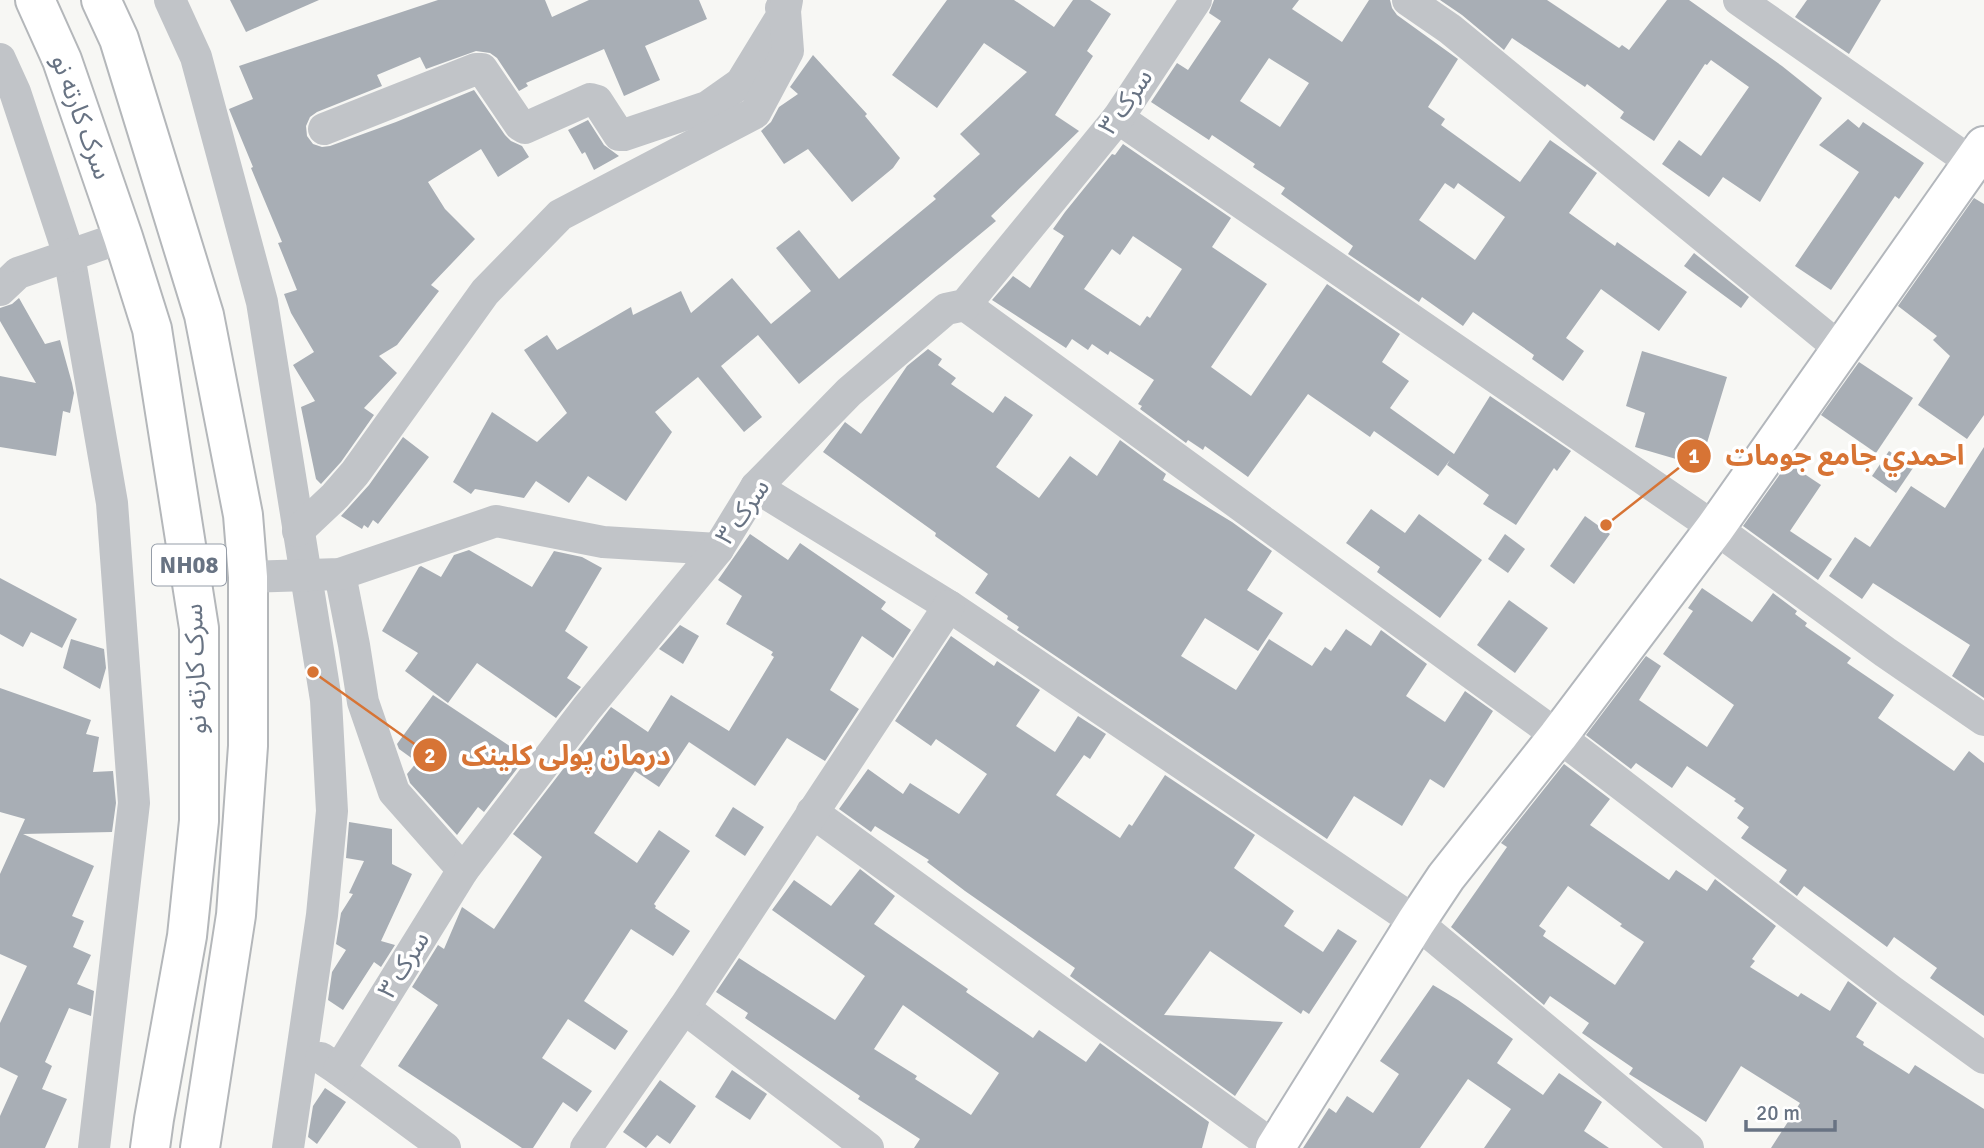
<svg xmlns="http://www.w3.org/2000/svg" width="1984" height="1148" viewBox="0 0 1984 1148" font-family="Signika,'Noto Sans Arabic',sans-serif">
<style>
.building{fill:#a8aeb5;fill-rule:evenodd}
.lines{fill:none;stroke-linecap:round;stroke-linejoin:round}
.secondary-casing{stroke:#b3b7bc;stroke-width:42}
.highway-casing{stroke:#b4b7ba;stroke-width:42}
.street{stroke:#c1c4c8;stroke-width:32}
.secondary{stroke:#fff;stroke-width:38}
.highway{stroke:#fff;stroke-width:38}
.labels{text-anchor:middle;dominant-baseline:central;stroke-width:7;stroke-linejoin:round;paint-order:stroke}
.shield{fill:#fff;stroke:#959da8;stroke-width:2}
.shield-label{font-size:24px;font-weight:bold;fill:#687383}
.street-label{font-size:26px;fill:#687383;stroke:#fff}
.leader{fill:none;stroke:#d77435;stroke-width:2.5}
.callout-dot{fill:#d77435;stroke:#fff;stroke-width:2.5}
.mark-label{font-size:21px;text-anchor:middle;font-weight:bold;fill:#fff}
.callout-label{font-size:28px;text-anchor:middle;font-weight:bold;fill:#d77435;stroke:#fff;stroke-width:7;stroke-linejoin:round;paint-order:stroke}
</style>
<rect width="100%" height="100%" fill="#f7f7f4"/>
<g class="building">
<path d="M230,0H319L246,32Z"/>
<path d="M438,0H545L552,17L589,0H699L707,19L645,46L660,80L624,96L604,49L526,83L528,86L519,91L497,58L490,53L476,51L426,69L420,57L377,75L382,86L317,112L310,117L306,126L307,136L313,144L322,147L330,146L396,122L474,90L505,135L511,141L522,146L529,157L498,177L481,149L428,182L445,209L475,239L431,285L439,291L397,345L379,356L397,373L364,408L374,415L341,462L321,484L316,479L301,407L315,401L293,365L314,352L291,313L284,294L297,290L278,243L282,242L251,168L253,167L229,109L253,99L239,66Z"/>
<path d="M947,0H1014L1054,27L1073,0H1090L1111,14L1087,51L1093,56L1055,115L1079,131L991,216L996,221L799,384L758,335L721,366L762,417L744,432L698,377L655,412L672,432L626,501L588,476L569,503L536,481L524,498L475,489L471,494L453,482L492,412L537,442L567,413L524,350L547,335L557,350L631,307L633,315L681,291L691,313L732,278L771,324L811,291L776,248L799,230L839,279L936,199L933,196L980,154L960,134L1027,72L984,43L937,108L892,75Z"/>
<path d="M1214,0H1299L1292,9L1342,42L1369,0H1390L1392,8L1397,15L1458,59L1428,107L1445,119L1441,125L1520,182L1550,140L1597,173L1569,213L1615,246L1617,242L1687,292L1659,331L1601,289L1566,338L1584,351L1563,381L1532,359L1534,355L1473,312L1463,326L1422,297L1419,302L1348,254L1353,246L1281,194L1285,188L1253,167L1255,164L1212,135L1209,140L1151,102L1177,63L1188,70L1221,21L1209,13ZM1269,58L1309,83L1280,127L1240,101ZM1445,183L1454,189L1458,183L1505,217L1475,260L1419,220Z"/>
<path d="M1440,0H1547L1619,48L1622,45L1629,50L1667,0H1689L1782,66L1822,98L1760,202L1723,177L1709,197L1662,164L1679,140L1701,156L1749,87L1711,60L1707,65L1705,64L1654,141L1620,118L1624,112L1587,84L1585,87L1512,38L1504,50L1462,15Z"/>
<path d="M1807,0H1881L1849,54L1795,17Z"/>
<path d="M813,55L867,114L865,116L900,158L893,168L852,202L808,149L784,164L761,131L771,122L779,107L798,94L790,87Z"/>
<path d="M1848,119L1859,128L1863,122L1924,163L1899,199L1895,196L1831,290L1795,266L1859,172L1819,145Z"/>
<path d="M588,120L604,145L619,156L594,170L585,152L582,154L568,130Z"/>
<path d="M1123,144L1231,218L1212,247L1267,284L1211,367L1251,396L1327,284L1400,334L1382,362L1409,381L1390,408L1454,454L1490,396L1571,451L1557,471L1554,468L1516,525L1483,504L1489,495L1447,465L1450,460L1438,476L1374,431L1370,437L1308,394L1248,477L1205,446L1203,450L1188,440L1186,443L1140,409L1142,406L1138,404L1154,380L1110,351L1108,355L1092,344L1088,350L1072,339L1066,348L992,300L1013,276L1030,288L1064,236L1053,229L1065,212L1112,154L1115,155ZM1133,236L1182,269L1150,318L1147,316L1140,326L1084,289L1112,249L1120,255Z"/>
<path d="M1974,198L1984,204V415L1967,439L1918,405L1950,356L1933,340L1937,336L1898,306Z"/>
<path d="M1694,253L1749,297L1741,308L1684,266Z"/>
<path d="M19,298L45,344L60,340L72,383L74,393L70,413L63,411L56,456L0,447V376L36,383L0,321V308L12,304Z"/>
<path d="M928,349L942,359L938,365L956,378L951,384L993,413L1005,396L1033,415L996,467L1039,498L1070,456L1097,476L1120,440L1166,474L1163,480L1232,522L1272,551L1247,590L1283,613L1258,651L1205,618L1181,656L1236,690L1269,639L1312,666L1325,647L1331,651L1346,629L1371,646L1381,630L1427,664L1406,696L1445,722L1465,691L1493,711L1444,788L1430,779L1402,826L1354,796L1327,839L1017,630L1019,627L1007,619L1008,616L975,593L988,574L935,536L936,533L823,452L845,422L861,434L907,366Z"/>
<path d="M1642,351L1727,377L1700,466L1635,447L1645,413L1626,406Z"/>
<path d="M1859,362L1913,398L1876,453L1821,415Z"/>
<path d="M403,437L429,457L378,524L373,520L368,528L364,525L362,529L341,516L369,485Z"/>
<path d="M1984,447V698L1952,676L1970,645L1873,583L1862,599L1829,576L1855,537L1870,547L1911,486L1945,508Z"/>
<path d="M1889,451L1913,468L1896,493L1872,476Z"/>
<path d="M1788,463L1821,485L1790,531L1832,559L1818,580L1743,526Z"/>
<path d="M1371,509L1405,533L1419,514L1482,560L1440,618L1377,572L1380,567L1346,543Z"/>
<path d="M1585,516L1610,534L1574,584L1550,566Z"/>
<path d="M750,534L788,560L800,543L886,602L881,609L911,630L893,658L862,636L830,690L859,709L825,761L787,738L755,786L689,742L659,787L635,771L594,833L637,863L659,830L690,851L654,904L656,906L655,908L690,931L673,956L631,929L584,1001L628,1031L615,1050L568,1019L542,1058L592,1091L577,1112L563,1102L533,1148H522L398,1066L438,1005L412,987L438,945L444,949L462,907L494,929L542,857L513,834L611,707L648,732L671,695L729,731L774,657L771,655L773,652L726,624L742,596L718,580Z"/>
<path d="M1505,534L1525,549L1508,573L1488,559Z"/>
<path d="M469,550L532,587L554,551L582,557L602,568L565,631L588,647L567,678L581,687L556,718L477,663L448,703L405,671L418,653L382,631L419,567L421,566L441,577L454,555Z"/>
<path d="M0,578L77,619L62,648L31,632L23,647L0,634Z"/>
<path d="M1702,588L1752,622L1773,593L1797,611L1795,614L1807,623L1805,626L1851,658L1847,663L1894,695L1878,718L1954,771L1969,751L1984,763V1016L1930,978L1937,968L1894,937L1887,947L1804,886L1797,896L1779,882L1787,870L1741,838L1749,827L1737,818L1744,808L1734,801L1736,799L1687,766L1672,788L1636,763L1631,769L1586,735L1646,656L1661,666L1639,700L1707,747L1734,705L1663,654L1693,611L1688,608Z"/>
<path d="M1509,600L1548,628L1515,673L1477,645Z"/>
<path d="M680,625L699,636L683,664L659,649Z"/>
<path d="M951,636L994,666L997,661L1040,690L1016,726L1055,752L1078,716L1106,734L1090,759L1084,755L1056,795L1120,838L1129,824L1132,826L1165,775L1255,835L1234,868L1294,911L1284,926L1323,952L1338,929L1357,941L1309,1014L1303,1010L1301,1014L1210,951L1164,1015L1283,1022L1235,1096L1070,976L1075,968L965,891L927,862L929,860L875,826L871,832L839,809L868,769L903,794L910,783L959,814L987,774L936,739L931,746L895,721Z"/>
<path d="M71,639L104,649L106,668L100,689L63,668Z"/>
<path d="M0,688L91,720L86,734L99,737L93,772L113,771L116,803L112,832L23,834L94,866L72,916L84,921L73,947L91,955L77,984L94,991L91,1016L69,1008L45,1062L52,1066L42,1089L67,1099L45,1148H0V1116L18,1076L0,1067V1023L27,966L0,954V874L25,819L0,812Z"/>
<path d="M433,695L526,757L484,812L478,807L457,835L410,783L407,774L417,762L399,749L397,744Z"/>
<path d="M1564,764L1610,799L1590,825L1669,880L1676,870L1707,891L1715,879L1776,926L1752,959L1755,961L1750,967L1798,997L1801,993L1830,1011L1848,981L1877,1003L1856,1037L1864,1042L1863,1045L1909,1074L1915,1065L1984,1109V1148H1771L1800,1103L1741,1066L1706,1122L1629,1074L1633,1068L1582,1033L1589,1023L1550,996L1544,1005L1451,927L1507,847L1501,843ZM1568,886L1622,924L1620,926L1644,942L1615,985L1543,936L1546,931L1539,926Z"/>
<path d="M733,807L764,827L745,856L715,836Z"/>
<path d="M349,822L392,829V864L412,874L381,941L395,945L381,967L374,962L343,1010L328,1000L332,972L346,950L336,944L341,913L353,894L349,893L364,861L346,858Z"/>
<path d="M860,869L895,896L874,924L968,989L966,992L1033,1038L1039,1030L1086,1062L1100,1043L1209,1122L1202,1148H914L920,1139L858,1099L860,1096L745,1018L748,1013L716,992L739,958L835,1020L865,976L772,910L794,880L831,906ZM903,1005L999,1073L971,1115L915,1079L917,1076L874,1049Z"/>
<path d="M1433,985L1458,1000L1513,1039L1497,1063L1543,1095L1559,1073L1602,1102L1584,1131L1609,1148H1484L1511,1109L1468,1079L1420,1148H1303L1329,1108L1336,1113L1347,1096L1373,1113L1399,1074L1380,1061Z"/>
<path d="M732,1070L767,1094L750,1120L715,1097Z"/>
<path d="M660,1080L696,1106L670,1144L657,1135L646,1148L623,1132Z"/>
<path d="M325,1088L346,1102L317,1144L308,1137L313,1106Z"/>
</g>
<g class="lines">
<defs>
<path id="secondary" d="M1275,1148L1416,922L1446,877L1558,736L1715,528L1984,146"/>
<g id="highway">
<path d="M35,0L62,60L123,237L152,329L199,628V821L187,936L154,1119L150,1148"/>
<path d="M101,0L119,39L204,315L243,515L248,577V746L236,915L200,1148"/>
</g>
</defs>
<use href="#secondary" class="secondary-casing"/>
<use href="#highway" class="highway-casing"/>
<g class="street">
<path d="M170,0L196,57L262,302L326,700L332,811L322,915L288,1148"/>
<path d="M1408,0L1450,29L1842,350"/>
<path d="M1739,0L1971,162"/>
<path d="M0,59L15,92L69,255L112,503L134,803L94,1148"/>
<path d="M1118,118L1715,528L1885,652L1984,720"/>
<path d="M324,129L476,69H482L520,125L525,128L590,99L597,101L619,135H624L707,107L741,83L785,11L781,8"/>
<path d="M0,290L18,273L123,237"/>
<path d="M965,305L1558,736L1890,990L1984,1058"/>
<path d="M756,487L949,606L1416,922L1688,1148"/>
<path d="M298,531L335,496L355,473L485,292L560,215L755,113L788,51L785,11L787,0"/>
<path d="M340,574L354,645L363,702L394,792L463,870"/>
<path d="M248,577L340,574L496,521L603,542L718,549"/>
<path d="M812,812L1276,1148"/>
<path d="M684,1008L868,1148"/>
<path d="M321,1058L339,1070L445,1148"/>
<path d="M339,1070L463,870L587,708L718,549L756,487L849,392L946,309L965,305L1118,118L1196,0"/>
<path d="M586,1148L684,1008L949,606"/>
</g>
<use href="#secondary" class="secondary"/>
<use href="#highway" class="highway"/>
</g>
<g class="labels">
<rect class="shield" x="152" y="544.5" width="74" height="41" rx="5"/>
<g class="shield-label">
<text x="189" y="565">NH08</text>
</g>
<g class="street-label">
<text transform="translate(1126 102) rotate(-55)">سرک ۳</text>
<text transform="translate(81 117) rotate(70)">سرک کارته نو</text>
<text transform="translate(743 512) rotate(-55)">سرک ۳</text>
<text transform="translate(196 669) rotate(-92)">سرک کارته نو</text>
<text transform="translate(404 965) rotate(-58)">سرک ۳</text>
</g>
</g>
<path class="leader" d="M1606 525L1694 456M313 672L430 755"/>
<g class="callout-dot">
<circle cx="1606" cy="525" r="7"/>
<circle cx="313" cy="672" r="7"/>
<circle cx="1694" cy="456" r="18"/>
<circle cx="430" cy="755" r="18"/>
</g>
<g class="mark-label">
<text x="1694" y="463">1</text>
<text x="430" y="763">2</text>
</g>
<g class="callout-label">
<text x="1845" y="465">احمدي جامع جومات</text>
<text x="566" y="765">درمان پولی کلینک</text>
</g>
<path d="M1746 1120v10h89v-10" fill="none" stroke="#687383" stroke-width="3.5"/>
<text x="1756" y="1120" font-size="21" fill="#687383" stroke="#ffffff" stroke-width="5" paint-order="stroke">20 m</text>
</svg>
